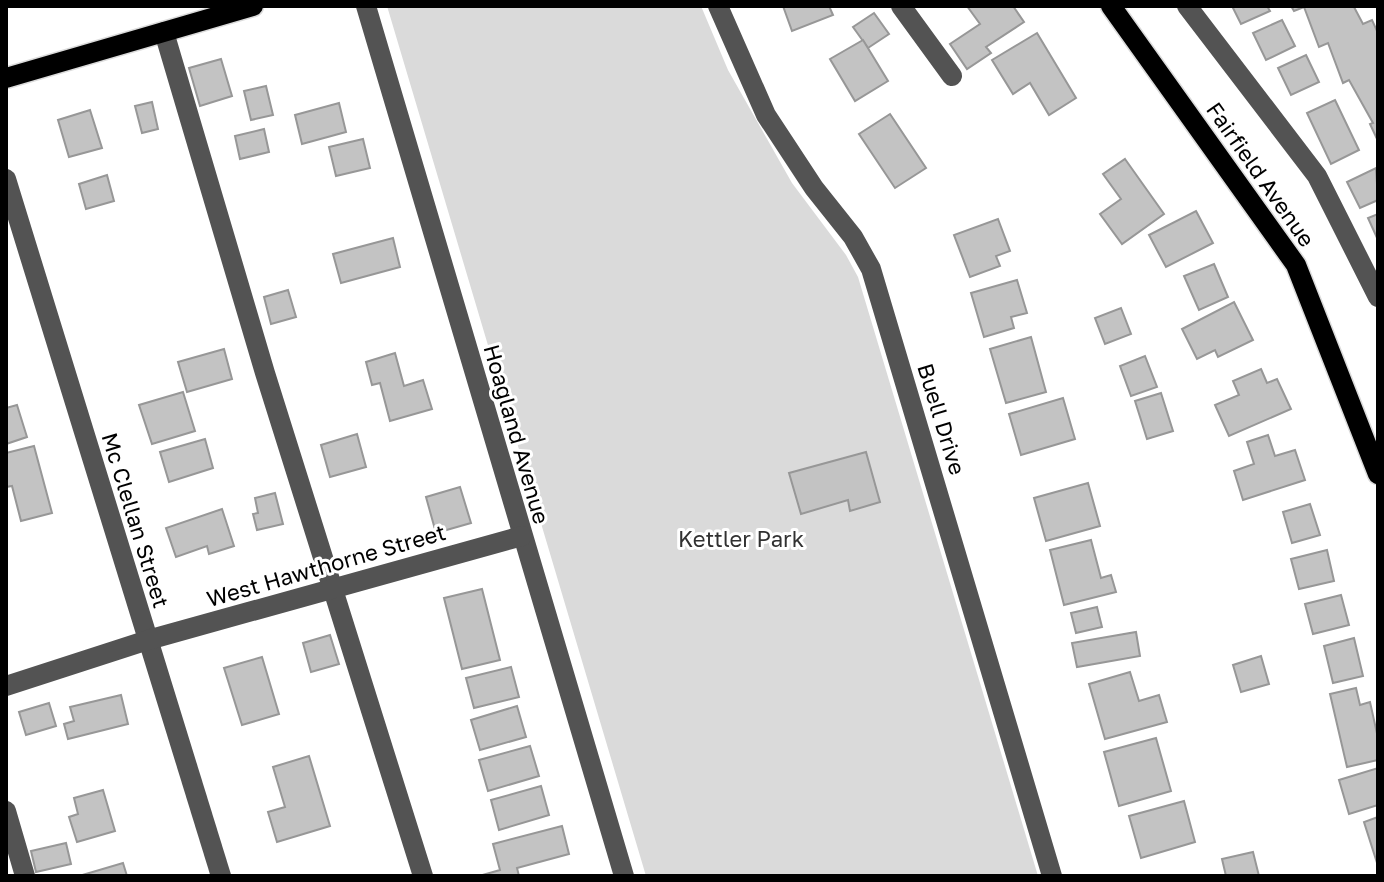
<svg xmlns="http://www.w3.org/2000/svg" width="1384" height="882" viewBox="0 0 1384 882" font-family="'Golos Text',sans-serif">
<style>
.green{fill:#dadada}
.building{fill:#c3c3c3;stroke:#979797;stroke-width:2}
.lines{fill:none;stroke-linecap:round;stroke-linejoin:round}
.major-casing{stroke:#dbdbdb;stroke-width:23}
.minor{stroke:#535353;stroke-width:20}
.major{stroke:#000;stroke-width:20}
.labels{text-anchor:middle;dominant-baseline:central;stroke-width:6;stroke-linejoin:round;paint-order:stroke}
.street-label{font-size:22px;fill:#000;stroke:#fff}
.park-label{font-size:22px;fill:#313131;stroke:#fff}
</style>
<rect width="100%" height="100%" fill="#fff"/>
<path class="green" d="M387,6H701L728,70L792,183L846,255L858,277L1038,876H646Z"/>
<g class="building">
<path d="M783,6H829L833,15L792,31Z"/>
<path d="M967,6H1013L1024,22L986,47L991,53L967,69L950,44L980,24Z"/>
<path d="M1232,6H1267L1270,11L1241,24Z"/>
<path d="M1291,6H1357L1354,7L1363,24L1372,20L1378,33V141L1370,124L1373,123L1349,80L1343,83L1328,43L1319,47L1304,7L1294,11Z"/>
<path d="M874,13L889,34L868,48L853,27Z"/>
<path d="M1282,20L1295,46L1266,60L1253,33Z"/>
<path d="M1037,33L1076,98L1049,115L1030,83L1013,94L992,60Z"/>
<path d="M863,40L888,81L855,101L830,59Z"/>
<path d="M1306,55L1319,82L1291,95L1278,68Z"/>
<path d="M221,59L232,96L200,106L189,68Z"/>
<path d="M266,86L273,115L251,120L244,91Z"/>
<path d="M1335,100L1359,150L1331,164L1307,113Z"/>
<path d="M152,102L158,129L142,133L135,106Z"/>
<path d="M339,103L346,132L302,144L295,115Z"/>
<path d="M90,110L102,148L69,157L58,120Z"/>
<path d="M890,114L926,168L895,188L859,134Z"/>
<path d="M264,129L269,152L240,159L235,136Z"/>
<path d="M363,139L370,168L336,176L329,147Z"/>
<path d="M1125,159L1164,214L1122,244L1100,214L1121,199L1103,174Z"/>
<path d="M1376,168L1378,200L1360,208L1347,182Z"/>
<path d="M107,175L114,201L86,209L79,184Z"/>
<path d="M1196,211L1213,243L1166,267L1149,235Z"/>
<path d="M1378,214V240L1368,218Z"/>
<path d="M998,219L1010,251L996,256L1000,266L970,277L954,235Z"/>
<path d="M393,238L400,267L341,283L333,254Z"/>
<path d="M1214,264L1228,297L1199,310L1184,276Z"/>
<path d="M1017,280L1027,313L1011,317L1014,328L984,337L971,293Z"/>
<path d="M288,290L296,317L271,324L264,297Z"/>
<path d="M1234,302L1253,340L1218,357L1215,350L1197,359L1182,329Z"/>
<path d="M1121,308L1131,334L1105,344L1095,318Z"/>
<path d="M1031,337L1046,392L1006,403L990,349Z"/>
<path d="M224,349L232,379L187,392L178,362Z"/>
<path d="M395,353L404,386L423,380L432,409L390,421L380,383L372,385L366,362Z"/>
<path d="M1145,356L1157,387L1131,396L1120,366Z"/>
<path d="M1261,369L1267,383L1277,379L1291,409L1229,436L1215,405L1239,395L1233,381Z"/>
<path d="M183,392L195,431L152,444L139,405Z"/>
<path d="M1161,393L1173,431L1147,439L1135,401Z"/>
<path d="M1063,398L1075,439L1021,455L1009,414Z"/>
<path d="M17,405L27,437L6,444V408Z"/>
<path d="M357,434L366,467L330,477L321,445Z"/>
<path d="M1268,435L1275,456L1295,450L1305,480L1243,500L1234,471L1254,464L1247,442Z"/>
<path d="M205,439L213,468L169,482L160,452Z"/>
<path d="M34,446L52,513L21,521L12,486L6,487V453Z"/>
<path d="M866,452L880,502L850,511L848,500L801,514L789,473Z"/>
<path d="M1088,483L1100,526L1046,541L1034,498Z"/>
<path d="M460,487L471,523L436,533L426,497Z"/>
<path d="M275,493L283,524L257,530L253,514L258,513L255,498Z"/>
<path d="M1310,504L1320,535L1292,543L1283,512Z"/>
<path d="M222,509L234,546L209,554L207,546L176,557L166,528Z"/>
<path d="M1091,540L1101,578L1111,575L1116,592L1064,605L1050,550Z"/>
<path d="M1327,550L1334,581L1299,589L1291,559Z"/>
<path d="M482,589L500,660L462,669L444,598Z"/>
<path d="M1341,595L1349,625L1313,634L1305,604Z"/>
<path d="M1097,607L1102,627L1076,633L1071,613Z"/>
<path d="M1136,632L1140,656L1077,667L1072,643Z"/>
<path d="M330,635L339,664L311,672L303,643Z"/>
<path d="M1354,638L1363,676L1333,683L1324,646Z"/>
<path d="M1261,656L1269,684L1241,692L1233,665Z"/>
<path d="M262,657L279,714L242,725L224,668Z"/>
<path d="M511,667L519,697L474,708L466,678Z"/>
<path d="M1130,672L1139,701L1159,695L1167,722L1105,739L1089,684Z"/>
<path d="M1356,688L1360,705L1370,702L1378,738V760L1347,767L1330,694Z"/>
<path d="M121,695L128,724L68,739L64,724L74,721L70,707Z"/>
<path d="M49,703L56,726L26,735L19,712Z"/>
<path d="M517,706L526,737L480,750L471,720Z"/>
<path d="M1156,738L1171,791L1119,806L1104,752Z"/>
<path d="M530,746L539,776L488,791L479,760Z"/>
<path d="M309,756L330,826L277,842L268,812L285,807L273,767Z"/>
<path d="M1378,768V805L1349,814L1339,780Z"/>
<path d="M541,786L549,815L499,830L491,800Z"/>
<path d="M103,790L115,831L77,842L69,817L78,814L74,798Z"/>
<path d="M1184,801L1195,842L1141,858L1129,816Z"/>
<path d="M1378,817V866L1364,822Z"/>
<path d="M562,826L569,854L517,868L519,876H479L500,870L493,844Z"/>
<path d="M66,843L71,864L36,872L31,851Z"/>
<path d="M1253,852L1259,876H1226L1222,859Z"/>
<path d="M123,863L127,876H79Z"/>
</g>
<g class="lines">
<defs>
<g id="major">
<path d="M1111,6L1296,265L1378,474"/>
<path d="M6,78L253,6"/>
</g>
</defs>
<use href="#major" class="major-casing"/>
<g class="minor">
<path d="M366,6L624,876"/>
<path d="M718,6L766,115L814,188L853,237L871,269L1052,876"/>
<path d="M901,6L952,76"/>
<path d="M1187,6L1317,176L1378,297"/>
<path d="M164,32L265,373L423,876"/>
<path d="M6,179L221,876"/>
<path d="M6,686L148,640L522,536"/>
<path d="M6,811L25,876"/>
</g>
<use href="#major" class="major"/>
</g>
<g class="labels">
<g class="street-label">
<text transform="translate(1261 174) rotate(55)">Fairfield Avenue</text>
<text transform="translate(942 419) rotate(73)">Buell Drive</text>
<text transform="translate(517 434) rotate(74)">Hoagland Avenue</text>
<text transform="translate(136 520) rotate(73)">Mc Clellan Street</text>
<text transform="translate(326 565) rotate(-16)">West Hawthorne Street</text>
</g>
<g class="park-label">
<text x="741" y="538">Kettler Park</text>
</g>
</g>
<rect width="1384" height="882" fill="none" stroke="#000000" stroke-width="16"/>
</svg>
